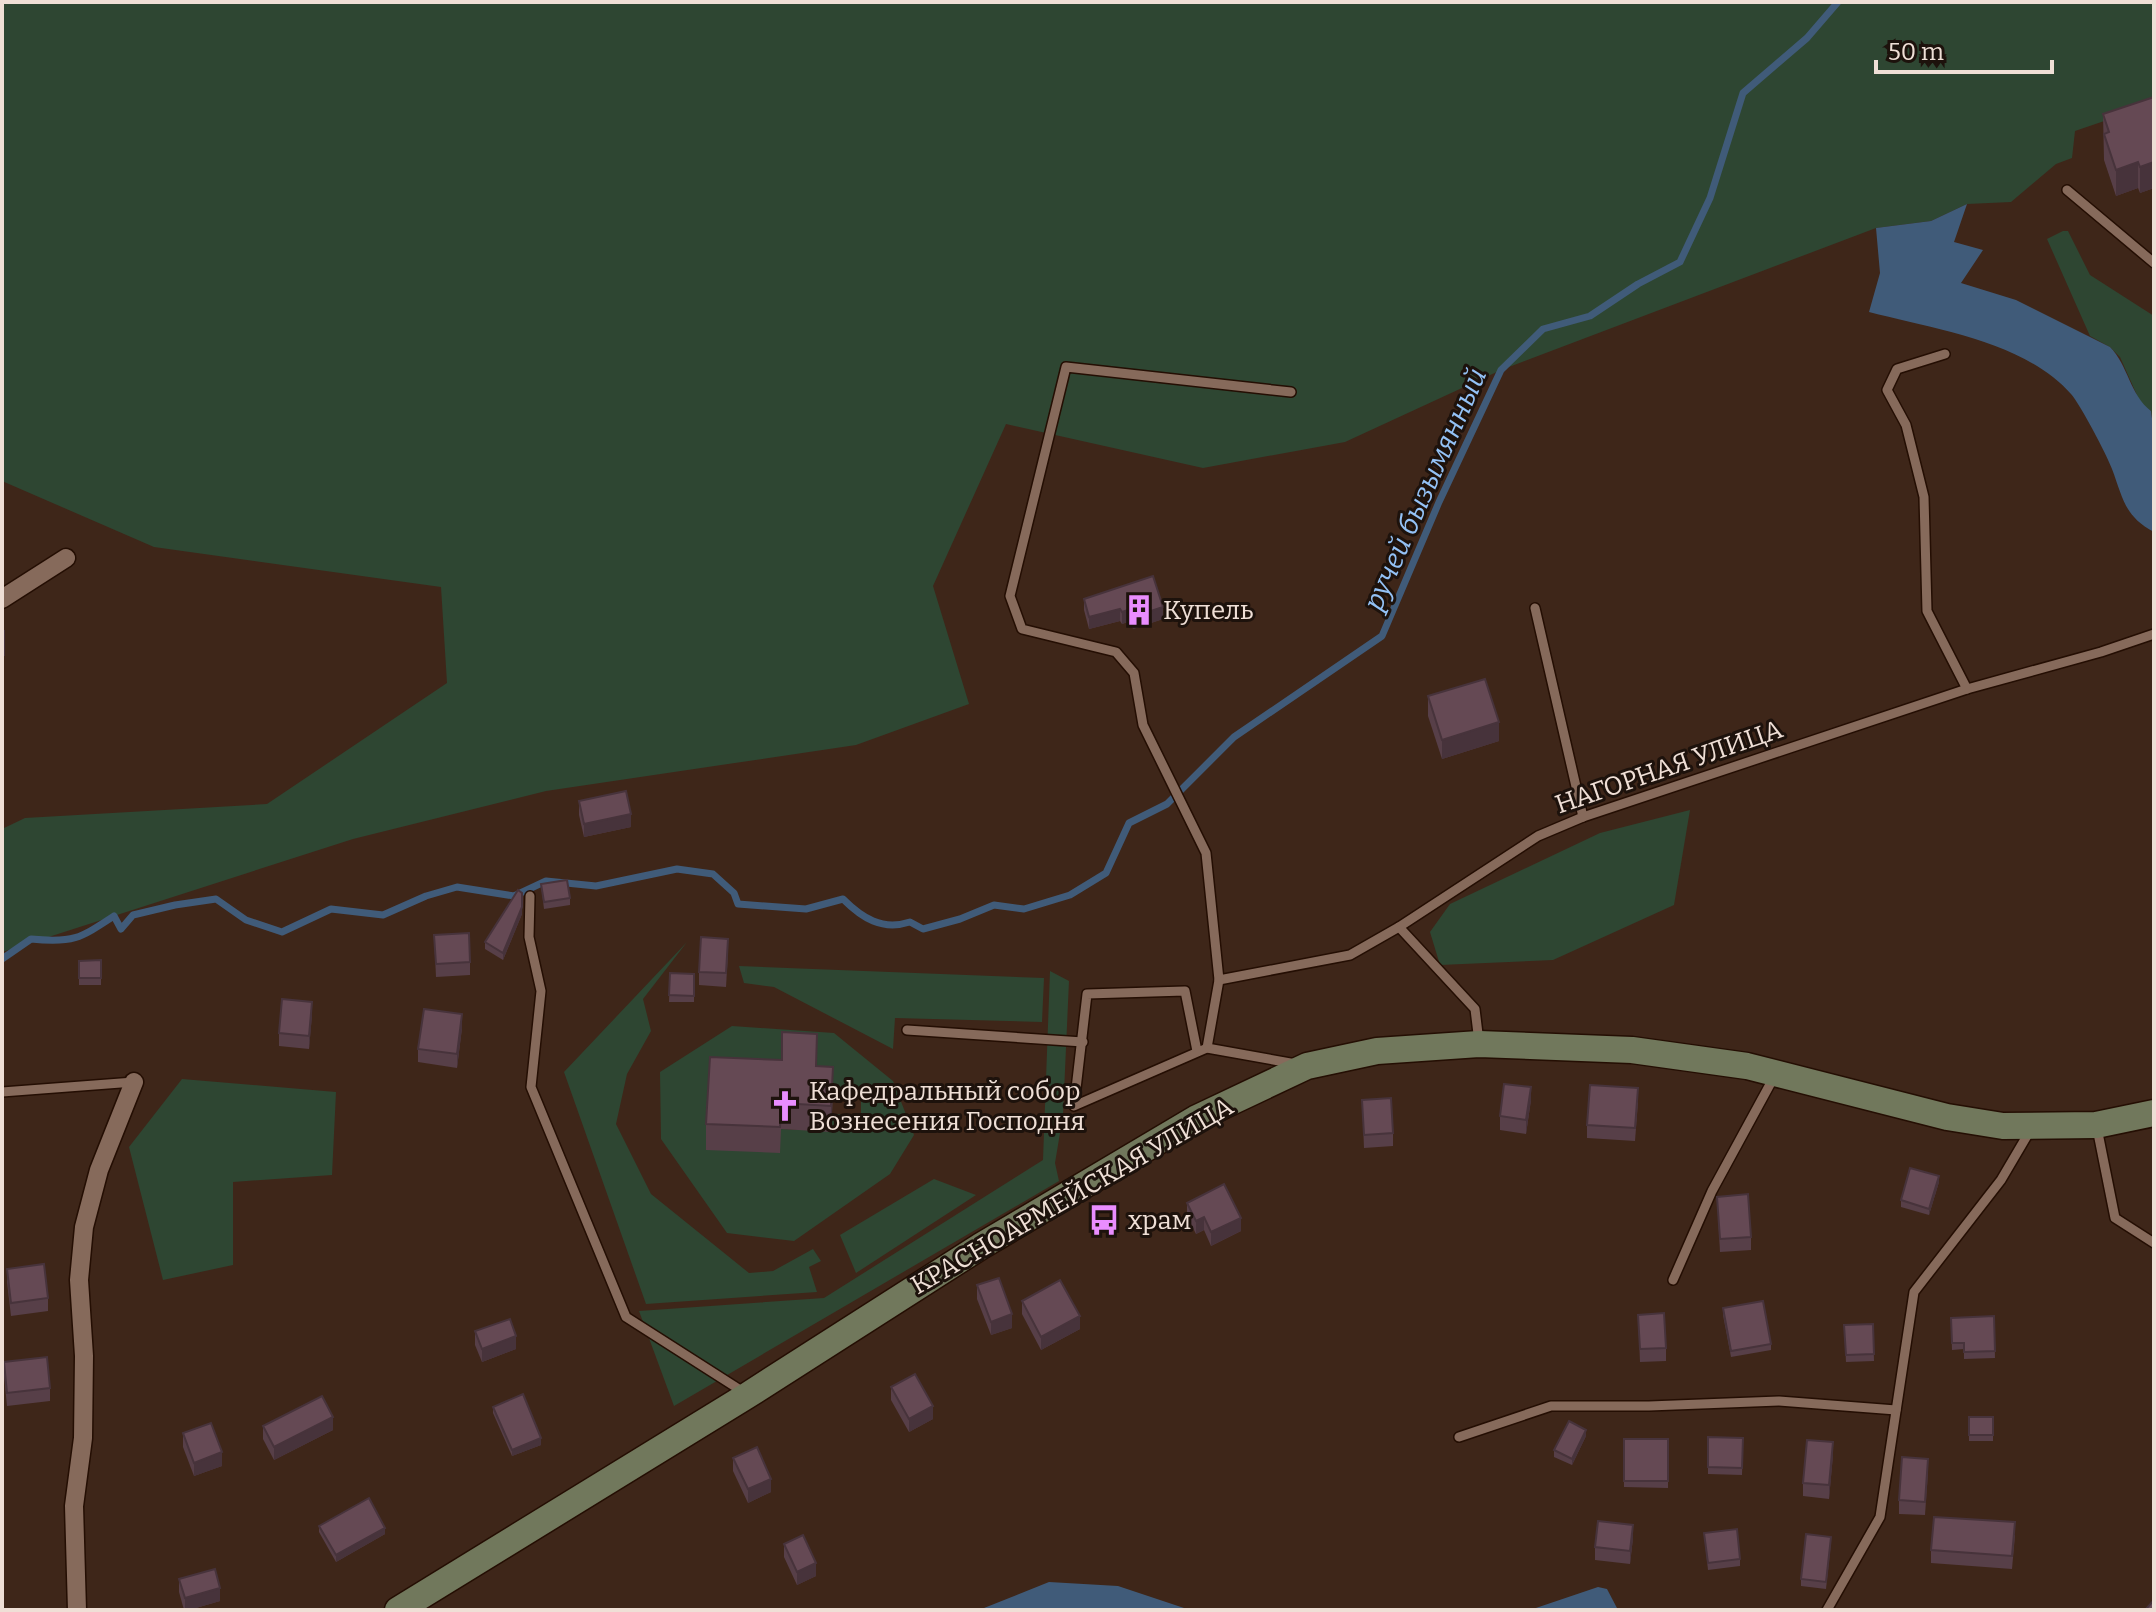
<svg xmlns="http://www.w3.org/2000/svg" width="2156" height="1612" viewBox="0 0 2156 1612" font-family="Bitter,serif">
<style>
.green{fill:#2e4632;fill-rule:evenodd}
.water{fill:#405b79}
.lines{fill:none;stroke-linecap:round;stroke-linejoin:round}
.stream{stroke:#405b79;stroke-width:7}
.lane-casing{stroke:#240e03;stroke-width:12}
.street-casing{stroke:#240e03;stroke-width:21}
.secondary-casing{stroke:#240e03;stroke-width:29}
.lane{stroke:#866a5b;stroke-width:9}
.street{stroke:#866a5b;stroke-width:18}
.secondary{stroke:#71785c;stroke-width:26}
.wall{fill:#573f48}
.shaded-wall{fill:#47333b}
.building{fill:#654954;stroke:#47333b;stroke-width:2}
.labels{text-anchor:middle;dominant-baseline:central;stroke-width:6;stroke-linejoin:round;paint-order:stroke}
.poi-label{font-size:26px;fill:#efdfd6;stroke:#1d120c;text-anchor:start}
.street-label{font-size:26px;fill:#efdfd6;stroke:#1d120c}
.water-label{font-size:28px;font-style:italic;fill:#94c2f6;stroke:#1d120c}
</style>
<rect width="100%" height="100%" fill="#3e2619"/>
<g class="green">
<path d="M2,2H2154V104L2075,131L2072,158L2056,164L2011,202L1967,204L1931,221L1876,228L1501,370L1345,442L1203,468L1006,424L933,586L969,704L856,745L546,791L353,839L2,952V829L25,818L267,804L447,683L441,587L154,547L2,481Z"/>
<path d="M2063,231H2068L2090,275L2154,316V433L2151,411L2141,404L2120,357L2110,347L2090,336L2047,239Z"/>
<path d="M1690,810L1674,905L1553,960L1440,965L1430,932L1450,904L1600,833Z"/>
<path d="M687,942L643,999L651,1031L627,1074L616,1124L651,1194L749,1273L773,1271L813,1249L821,1261L809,1267L817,1292L646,1304L564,1072Z"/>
<path d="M739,966L1044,978L1042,1022L895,1018L893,1049L774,987L744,983Z"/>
<path d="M1050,971L1069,981L1063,1115L1055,1163L1059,1181L674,1406L639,1311L824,1298L1043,1160Z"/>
<path d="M732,1026L834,1033L893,1081L914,1135L890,1174L794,1241L727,1233L661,1139L660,1072ZM817,1060L816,1092L833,1093V1098L861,1099V1115L832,1114L831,1131L781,1129Z"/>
<path d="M182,1079L336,1092L332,1175L233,1182V1265L163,1280L129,1147Z"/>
<path d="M934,1179L976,1195L856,1273L840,1235Z"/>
</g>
<g class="water">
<path d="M1967,204L1954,242L1983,250L1961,283L2016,300L2110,347C2128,365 2130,395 2151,411L2154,433V532C2124,516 2123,498 2112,469C2107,455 2080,404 2071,394C2024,341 1934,329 1869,312L1880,273L1876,228L1931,221Z"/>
<path d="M1049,1582L1118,1586L1190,1610H979Z"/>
<path d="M1598,1587L1607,1589L1618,1610H1530Z"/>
</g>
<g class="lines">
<path class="stream" d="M2,959L31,939C73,943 79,939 114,916L121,929L133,915L175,905L216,899L246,920L282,932L331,909L383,915L426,896L457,887L514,896L546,881L596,886L677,869L713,874L734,893L738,904L806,909L843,899C862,918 882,931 910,922L923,929L960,919L994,905L1024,909L1070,895L1106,873L1129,823L1167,804L1234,737L1382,636L1439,502L1501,370L1543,329L1590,316L1638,284L1680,262L1710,198L1743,93L1807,38L1838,2"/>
<defs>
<g id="lane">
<path d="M2067,190L2154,263"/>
<path d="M1945,354L1897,369L1887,390L1906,425L1924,497L1927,611L1967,689"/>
<path d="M1535,608L1583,817"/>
<path d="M530,896L529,937L541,991L531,1087L626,1317L745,1393"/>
<path d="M1399,927L1475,1009L1479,1042"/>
<path d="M1219,980L1350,955L1399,927L1538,836L1583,817L1967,689L2101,652L2154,634"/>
<path d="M907,1030L1083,1042"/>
<path d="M1207,1048L1219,980L1206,853L1143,725L1134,673L1116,652L1022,629L1010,596L1066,367L1291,392"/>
<path d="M1197,1051L1185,991L1087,994L1074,1106L1207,1048L1296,1064"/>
<path d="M2,1092L134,1082"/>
<path d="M2097,1128L2115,1218L2154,1243"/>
<path d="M1673,1280L1712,1191L1774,1077"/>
<path d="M1459,1437L1551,1406H1649L1779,1401L1896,1410"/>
<path d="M1827,1610L1880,1517L1914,1292L2001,1180L2031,1129"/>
</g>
<g id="street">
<path d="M2,599L66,558"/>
<path d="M77,1610L74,1506L83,1438L84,1356L79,1280L84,1227L99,1170L134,1082"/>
</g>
<path id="secondary" d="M398,1610L748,1395L981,1246L1197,1118L1307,1066L1377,1051L1479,1044L1632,1050L1747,1066L1947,1117L2003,1126L2096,1125L2154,1113"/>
</defs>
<use href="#lane" class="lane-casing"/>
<use href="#street" class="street-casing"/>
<use href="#secondary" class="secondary-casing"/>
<use href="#lane" class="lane"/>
<use href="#street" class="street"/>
<use href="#secondary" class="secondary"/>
</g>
<g class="wall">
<path d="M2154,97V188L2140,193L2138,188L2116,196L2104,160L2103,114Z"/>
<path d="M1084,599L1163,619L1133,629L1131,621L1122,624L1120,621L1089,629L1084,610Z"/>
<rect x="2" y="631" width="2" height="38"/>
<path d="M1428,696L1499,741L1442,759L1428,716Z"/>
<path d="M579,801L631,827L584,837L579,815Z"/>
<path d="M541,884L570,898V905L544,909Z"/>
<path d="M522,893V914L503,960L485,949V942Z"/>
<path d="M434,935L470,962V975L436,977Z"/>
<path d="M728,953L726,987L699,985V972Z"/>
<path d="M101,960V985H79V961Z"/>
<path d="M670,973L694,974V1002H669Z"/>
<path d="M312,1015L309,1049L279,1046V1033Z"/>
<path d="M462,1028L457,1068L418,1062V1049Z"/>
<path d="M817,1066L833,1093L831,1132L781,1129L780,1153L706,1150V1124Z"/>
<path d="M1362,1100L1393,1133V1146L1364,1148Z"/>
<path d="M1531,1100L1526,1134L1500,1130V1116Z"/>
<path d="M1638,1102L1635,1141L1587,1138V1125Z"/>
<path d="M1939,1182L1929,1215L1901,1207V1200Z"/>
<path d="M1717,1197L1751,1237V1250L1720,1252Z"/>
<path d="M1187,1203L1241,1231L1211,1246L1204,1230L1196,1234L1187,1216Z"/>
<path d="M7,1269L48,1298V1311L11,1316L7,1282Z"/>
<path d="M977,1285L1012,1328L991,1335L977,1299Z"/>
<path d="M1022,1301L1080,1329L1041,1350L1022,1314Z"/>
<path d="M1723,1308L1771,1344V1350L1731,1357L1723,1315Z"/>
<path d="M1638,1315L1666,1348V1361L1640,1362Z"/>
<path d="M1994,1316L1995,1358L1964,1359V1349L1952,1350L1951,1318Z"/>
<path d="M1873,1324L1874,1361L1846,1362L1844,1325Z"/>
<path d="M475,1331L516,1349L482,1362L475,1345Z"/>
<path d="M4,1362L50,1388V1401L7,1406L4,1375Z"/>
<path d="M891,1387L933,1419L909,1432L891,1400Z"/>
<path d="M493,1407L541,1445L512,1456L493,1413Z"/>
<rect x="1969" y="1417" width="24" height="24"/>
<path d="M263,1426L333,1430L274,1460L263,1439Z"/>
<path d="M183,1433L222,1466L194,1476L183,1447Z"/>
<path d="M1586,1436L1572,1465L1554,1457V1450Z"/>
<path d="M1708,1437L1743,1438L1742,1475L1708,1474Z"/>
<path d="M1624,1439H1668V1488L1624,1487Z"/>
<path d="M1833,1455L1829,1499L1803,1496V1483Z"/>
<path d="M733,1458L771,1492L748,1503L733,1471Z"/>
<path d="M1928,1472L1925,1515L1899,1514V1500Z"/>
<path d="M319,1526L385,1534L336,1562L319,1532Z"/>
<path d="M1704,1533L1740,1559V1566L1708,1570Z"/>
<path d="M2015,1535L2012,1569L1931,1563V1550Z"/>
<path d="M1633,1538L1630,1564L1595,1560V1547Z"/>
<path d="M1831,1543L1826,1589L1801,1586V1579Z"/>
<path d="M784,1544L816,1576L797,1585L784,1557Z"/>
<path d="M179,1579L220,1601L189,1610H184L179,1592Z"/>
</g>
<g class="shaded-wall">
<path d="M2138,162V188L2116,196V170Z"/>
<path d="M2154,162V188L2140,193V167Z"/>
<path d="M1163,607V619L1133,629V617Z"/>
<path d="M1120,609V621L1089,629V617Z"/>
<path d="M1131,609V621L1122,624V612Z"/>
<path d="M1499,722V741L1442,759V740Z"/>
<path d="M631,814V827L584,837V824Z"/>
<path d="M522,907V914L503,960V953Z"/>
<path d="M312,1002V1015L309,1049V1036Z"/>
<path d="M462,1014V1028L457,1068V1054Z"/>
<path d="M833,1067V1093L831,1132V1106Z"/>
<path d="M1531,1087V1100L1526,1134V1120Z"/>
<path d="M1939,1176V1182L1929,1215V1209Z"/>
<path d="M1204,1217V1230L1196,1234V1221Z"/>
<path d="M1241,1218V1231L1211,1246V1232Z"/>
<path d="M1012,1314V1328L991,1335V1322Z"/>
<path d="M1080,1316V1329L1041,1350V1337Z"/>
<path d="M516,1336V1349L482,1362V1349Z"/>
<path d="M933,1406V1419L909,1432V1419Z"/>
<path d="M333,1417V1430L274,1460V1447Z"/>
<path d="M1586,1430V1436L1572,1465V1459Z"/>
<path d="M541,1438V1445L512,1456V1450Z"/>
<path d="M1833,1442V1455L1829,1499V1485Z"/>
<path d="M222,1452V1466L194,1476V1463Z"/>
<path d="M771,1479V1492L748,1503V1489Z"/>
<path d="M1633,1525V1538L1630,1564V1551Z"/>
<path d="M385,1528V1534L336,1562V1555Z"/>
<path d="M816,1563V1576L797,1585V1572Z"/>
<path d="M220,1588V1601L189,1610H185V1598Z"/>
</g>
<g class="building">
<path d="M2154,97V162L2140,167L2138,162L2116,170L2104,134L2109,132L2103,114Z"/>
<path d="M1153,576L1163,607L1133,617L1131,609L1122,612L1120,609L1089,617L1084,599Z"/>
<rect x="2" y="631" width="2" height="24"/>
<path d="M1485,679L1499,722L1442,740L1428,696Z"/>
<path d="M626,791L631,814L584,824L579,801Z"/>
<path d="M567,880L570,898L544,902L541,884Z"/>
<path d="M518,890L522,893V907L503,953L485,942Z"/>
<path d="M469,933L470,962L436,964L434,935Z"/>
<path d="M701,937L728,939L726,973L699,972Z"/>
<path d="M101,960V978H79V961Z"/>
<path d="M670,973L694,974V996L669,995Z"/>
<path d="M282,999L312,1002L309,1036L279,1033Z"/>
<path d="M424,1009L462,1014L457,1054L418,1049Z"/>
<path d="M782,1032L817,1034L816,1066L833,1067L831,1106L781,1103L780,1127L706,1124L710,1057L782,1060Z"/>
<path d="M1504,1084L1531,1087L1526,1120L1500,1116Z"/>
<path d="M1590,1085L1638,1088L1635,1128L1587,1125Z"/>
<path d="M1391,1098L1393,1133L1364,1135L1362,1100Z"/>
<path d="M1910,1168L1939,1176L1929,1209L1901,1200Z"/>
<path d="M1224,1184L1241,1218L1211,1232L1204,1217L1196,1221L1187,1203Z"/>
<path d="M1748,1194L1751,1237L1720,1239L1717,1197Z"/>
<path d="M44,1264L48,1298L11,1303L7,1269Z"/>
<path d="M999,1278L1012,1314L991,1322L977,1285Z"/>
<path d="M1060,1280L1080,1316L1041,1337L1022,1301Z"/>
<path d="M1763,1301L1771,1344L1731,1351L1723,1308Z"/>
<path d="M1664,1313L1666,1348L1640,1349L1638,1315Z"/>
<path d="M1994,1316L1995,1351L1964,1352V1343H1952L1951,1318Z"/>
<path d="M510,1319L516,1336L482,1349L475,1331Z"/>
<path d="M1873,1324L1874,1354L1846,1355L1844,1325Z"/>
<path d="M47,1357L50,1388L7,1393L4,1362Z"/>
<path d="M915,1374L933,1406L909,1419L891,1387Z"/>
<path d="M523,1394L541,1438L512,1450L493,1407Z"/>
<path d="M322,1396L333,1417L274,1447L263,1426Z"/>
<rect x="1969" y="1417" width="24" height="18"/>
<path d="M1569,1421L1586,1430L1572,1459L1554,1450Z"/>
<path d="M211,1423L222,1452L194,1463L183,1433Z"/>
<path d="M1708,1437L1743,1438L1742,1468L1708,1467Z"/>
<rect x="1624" y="1439" width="44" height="42"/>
<path d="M1807,1440L1833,1442L1829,1485L1803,1483Z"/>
<path d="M757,1447L771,1479L748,1489L733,1458Z"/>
<path d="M1902,1457L1928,1459L1925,1502L1899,1500Z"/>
<path d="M369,1498L385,1528L336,1555L319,1526Z"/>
<path d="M1934,1517L2015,1522L2012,1556L1931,1550Z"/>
<path d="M1598,1521L1633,1525L1630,1551L1595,1547Z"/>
<path d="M1737,1529L1740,1559L1708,1563L1704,1533Z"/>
<path d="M1806,1534L1831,1537L1826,1582L1801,1579Z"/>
<path d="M803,1535L816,1563L797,1572L784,1544Z"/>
<path d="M215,1569L220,1588L185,1598L179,1579Z"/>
<path d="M2154,1600V1610H2145Z"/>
</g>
<defs>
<symbol id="building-bare" viewBox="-9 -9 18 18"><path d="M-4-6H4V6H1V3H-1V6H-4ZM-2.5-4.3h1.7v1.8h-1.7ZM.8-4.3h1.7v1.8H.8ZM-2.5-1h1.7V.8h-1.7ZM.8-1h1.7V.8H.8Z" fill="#e98dfe" stroke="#1d120c" stroke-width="2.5" paint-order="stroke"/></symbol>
<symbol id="church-bare" viewBox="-9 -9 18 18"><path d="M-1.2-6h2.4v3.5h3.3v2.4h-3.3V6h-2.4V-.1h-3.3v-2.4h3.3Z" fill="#e98dfe" stroke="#1d120c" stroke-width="2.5" paint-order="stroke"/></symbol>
<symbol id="bus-bare" viewBox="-9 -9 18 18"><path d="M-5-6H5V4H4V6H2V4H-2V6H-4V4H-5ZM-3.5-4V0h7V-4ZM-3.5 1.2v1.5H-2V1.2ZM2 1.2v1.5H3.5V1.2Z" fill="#e98dfe" stroke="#1d120c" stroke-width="2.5" paint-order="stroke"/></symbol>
</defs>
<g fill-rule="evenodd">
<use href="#building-bare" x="1117" y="588" width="44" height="44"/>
<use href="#church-bare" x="763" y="1084" width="44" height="44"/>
<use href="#bus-bare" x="1082" y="1198" width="44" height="44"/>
</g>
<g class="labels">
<g class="poi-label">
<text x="1163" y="610">Купель</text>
<text x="809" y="1091">Кафедральный собор<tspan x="809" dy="30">Вознесения Господня</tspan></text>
<text x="1128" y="1220">храм</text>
</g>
<g class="street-label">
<text transform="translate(1669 767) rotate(-19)">НАГОРНАЯ УЛИЦА</text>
<text transform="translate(1072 1196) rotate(-30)">КРАСНОАРМЕЙСКАЯ УЛИЦА</text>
</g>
<g class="water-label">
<text transform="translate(1425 489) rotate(-66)">ручей бызымянный</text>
</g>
</g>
<rect width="2156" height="1612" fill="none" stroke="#efdfd6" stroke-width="8"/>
<path d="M1876 60v12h176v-12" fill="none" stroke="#efdfd6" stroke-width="4"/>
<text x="1888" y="60" font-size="24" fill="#efdfd6" stroke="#1d120c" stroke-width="6" paint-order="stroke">50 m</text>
</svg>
